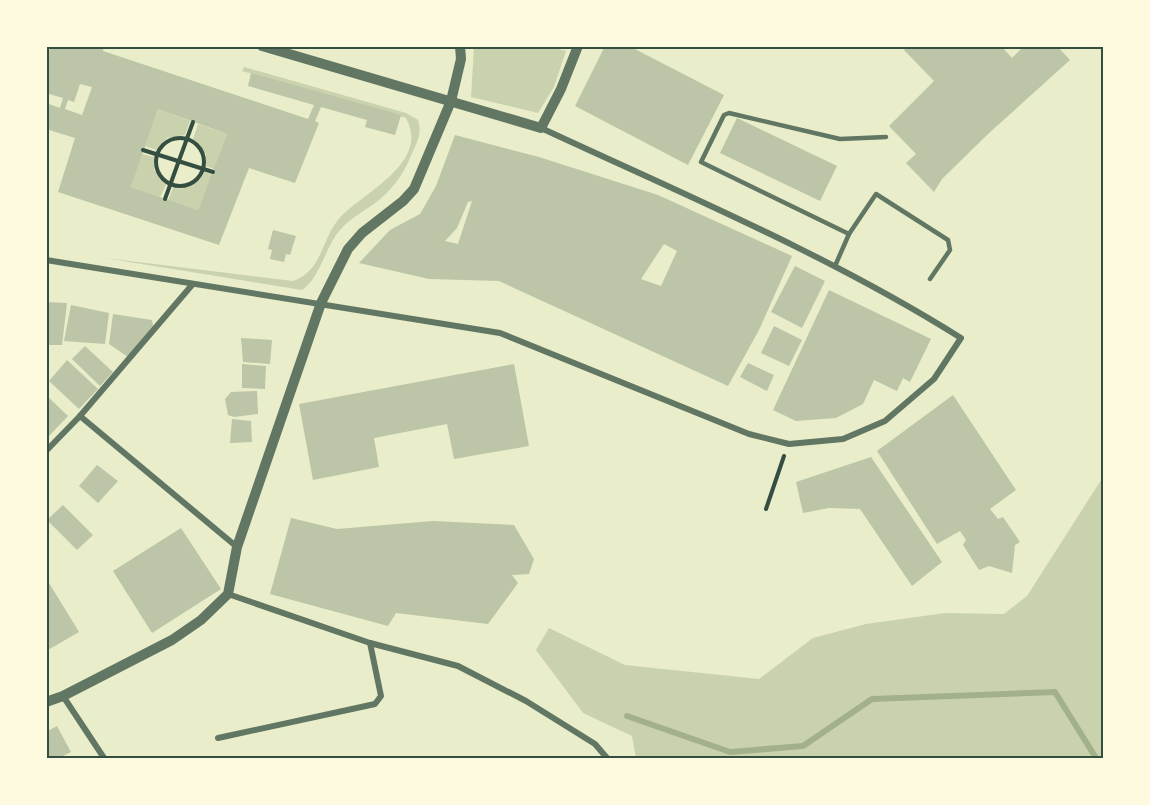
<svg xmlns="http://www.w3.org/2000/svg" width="1150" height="805" viewBox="0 0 1150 805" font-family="'Sofia Sans Condensed',sans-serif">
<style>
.green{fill:#cad2ad}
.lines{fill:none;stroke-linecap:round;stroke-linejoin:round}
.stream{stroke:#a3b18a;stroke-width:6}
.building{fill:#bcc5a7;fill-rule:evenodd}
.path{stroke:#344e41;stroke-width:4}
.service{stroke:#617663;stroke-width:4.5}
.minor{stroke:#617663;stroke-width:6}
.tertiary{stroke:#617663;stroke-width:10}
.neatline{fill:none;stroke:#344e41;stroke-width:2}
</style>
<rect width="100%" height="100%" fill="#e9edc9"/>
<g class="green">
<path d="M545,46L566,51L554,87L538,113L471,97L474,47Z"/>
<path d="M244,67L406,113L418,120C422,131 418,141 413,151C405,171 396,186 379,200C364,212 347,219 336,235C324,253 319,278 302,290L105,258L293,281C322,271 321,241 338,220C361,193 431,164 406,118L242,71Z"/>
<path d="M158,109L190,121L185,135L167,138L156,150L145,146Z"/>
<path d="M198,124L227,134L214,169L206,166V154L193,139Z"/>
<path d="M142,154L154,157V170L166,185L160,197L131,187Z"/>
<path d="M205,172L212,175L198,210L168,200L173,188C188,190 197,185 205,172Z"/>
<path d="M1103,477V758H636L632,736L583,713L536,650L549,628L625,665L759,679L813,638L866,624L945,613L1004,614L1027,596Z"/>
</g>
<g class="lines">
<path class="stream" d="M627,716L730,752L803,746L872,699L1055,692L1096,758"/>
</g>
<g class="building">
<path d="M51,46H104L103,51L308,119L314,105L248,86L251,73L401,115L395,135L365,127L367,120L321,107L315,121L319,123L295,183L249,168L219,245L58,192L75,138L46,129V103L60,108L63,98L46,93V60ZM80,84L92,87L82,115L65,109L68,100L74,102ZM158,109L227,134L198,210L131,187Z"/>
<path d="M605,46H629L724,95L688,165L575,106Z"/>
<path d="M908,46H1001L1012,58L1024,46H1057L1070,60L988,134L942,179L934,192L906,163L916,154L889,126L934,81L904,50Z"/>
<path d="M737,118L837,166L820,201L720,153Z"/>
<path d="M455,135L539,157L658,195L792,256L759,330L728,386L499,281L429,279L359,263L390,230L420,214L436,186ZM472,201L458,244L445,241L457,228L468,202ZM664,244L677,251L661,286L641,279Z"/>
<path d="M273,230L296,236L290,255L286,254L284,262L270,259L272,250L268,249Z"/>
<path d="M795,266L825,281L802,328L771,312Z"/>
<path d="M829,290L931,339L910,382L903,378L897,391L874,380L863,404L836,418L796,421L773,410Z"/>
<path d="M46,302L67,303L62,345H46Z"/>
<path d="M71,305L109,313L105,344L64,341Z"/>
<path d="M113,314L152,320L153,326L128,357L109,344Z"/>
<path d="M774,326L802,340L789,366L761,353Z"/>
<path d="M241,338L272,340L270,364L243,362Z"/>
<path d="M85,346L113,372L100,386L72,359Z"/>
<path d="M67,360L98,389L79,409L49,381Z"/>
<path d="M748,363L774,375L767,391L740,377Z"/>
<path d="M242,364L266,366L265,389L242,388Z"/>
<path d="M514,364L529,446L454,459L447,424L374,438L379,467L313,480L299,404Z"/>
<path d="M257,391L258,414L234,417L228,415L225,399L231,392Z"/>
<path d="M46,395L68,416L46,439Z"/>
<path d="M953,395L1016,490L990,509L998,519L1003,517L1020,542L1015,545L1012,573L989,566L979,570L963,545L966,540L960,531L937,544L877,451Z"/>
<path d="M232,419L251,421L252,442L230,443Z"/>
<path d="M871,457L942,562L912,586L860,509L829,508L803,513L796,482Z"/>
<path d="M97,465L118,481L98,503L79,486Z"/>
<path d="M63,505L93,535L77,550L47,520Z"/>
<path d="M291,518L337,529L433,521L514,525L534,559L529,574L512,575L518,583L488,624L396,613L388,626L270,594Z"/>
<path d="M181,528L221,589L152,633L113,571Z"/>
<path d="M46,578L79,632L46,651Z"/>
<path d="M57,726L71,752L59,758H46V732Z"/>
</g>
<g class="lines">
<g class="path">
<circle cx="180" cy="162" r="24"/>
<path d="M143,150L213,172"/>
<path d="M165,199L193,122"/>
<path d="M766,509L784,456"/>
</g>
<g class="service">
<path d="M849,234L701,162L724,115L729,113L840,139L886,137"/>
<path d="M835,266L849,234L876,194L948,240L950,250L930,279"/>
</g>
<g class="minor">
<path d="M46,260L500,333L749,434L789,444L843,439L885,421L934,379L961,338C829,255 683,194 541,128"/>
<path d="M80,416L237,547"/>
<path d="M46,451L80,416L192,285"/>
<path d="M228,594L370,643L458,666L526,701L595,744L607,758"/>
<path d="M63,696L104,758"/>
<path d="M218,738L375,704L381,696L370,643"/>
</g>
<g class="tertiary">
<path d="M262,46L541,128L561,89L578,46"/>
<path d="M46,702L63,696L172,640L201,620L228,594L237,547L321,303L348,249L362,233L403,201L414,189L451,101L461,59L460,46"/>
</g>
</g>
<rect width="1150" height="805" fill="none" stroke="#fefae0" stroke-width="96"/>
<rect x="48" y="48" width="1054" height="709" class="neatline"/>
</svg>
